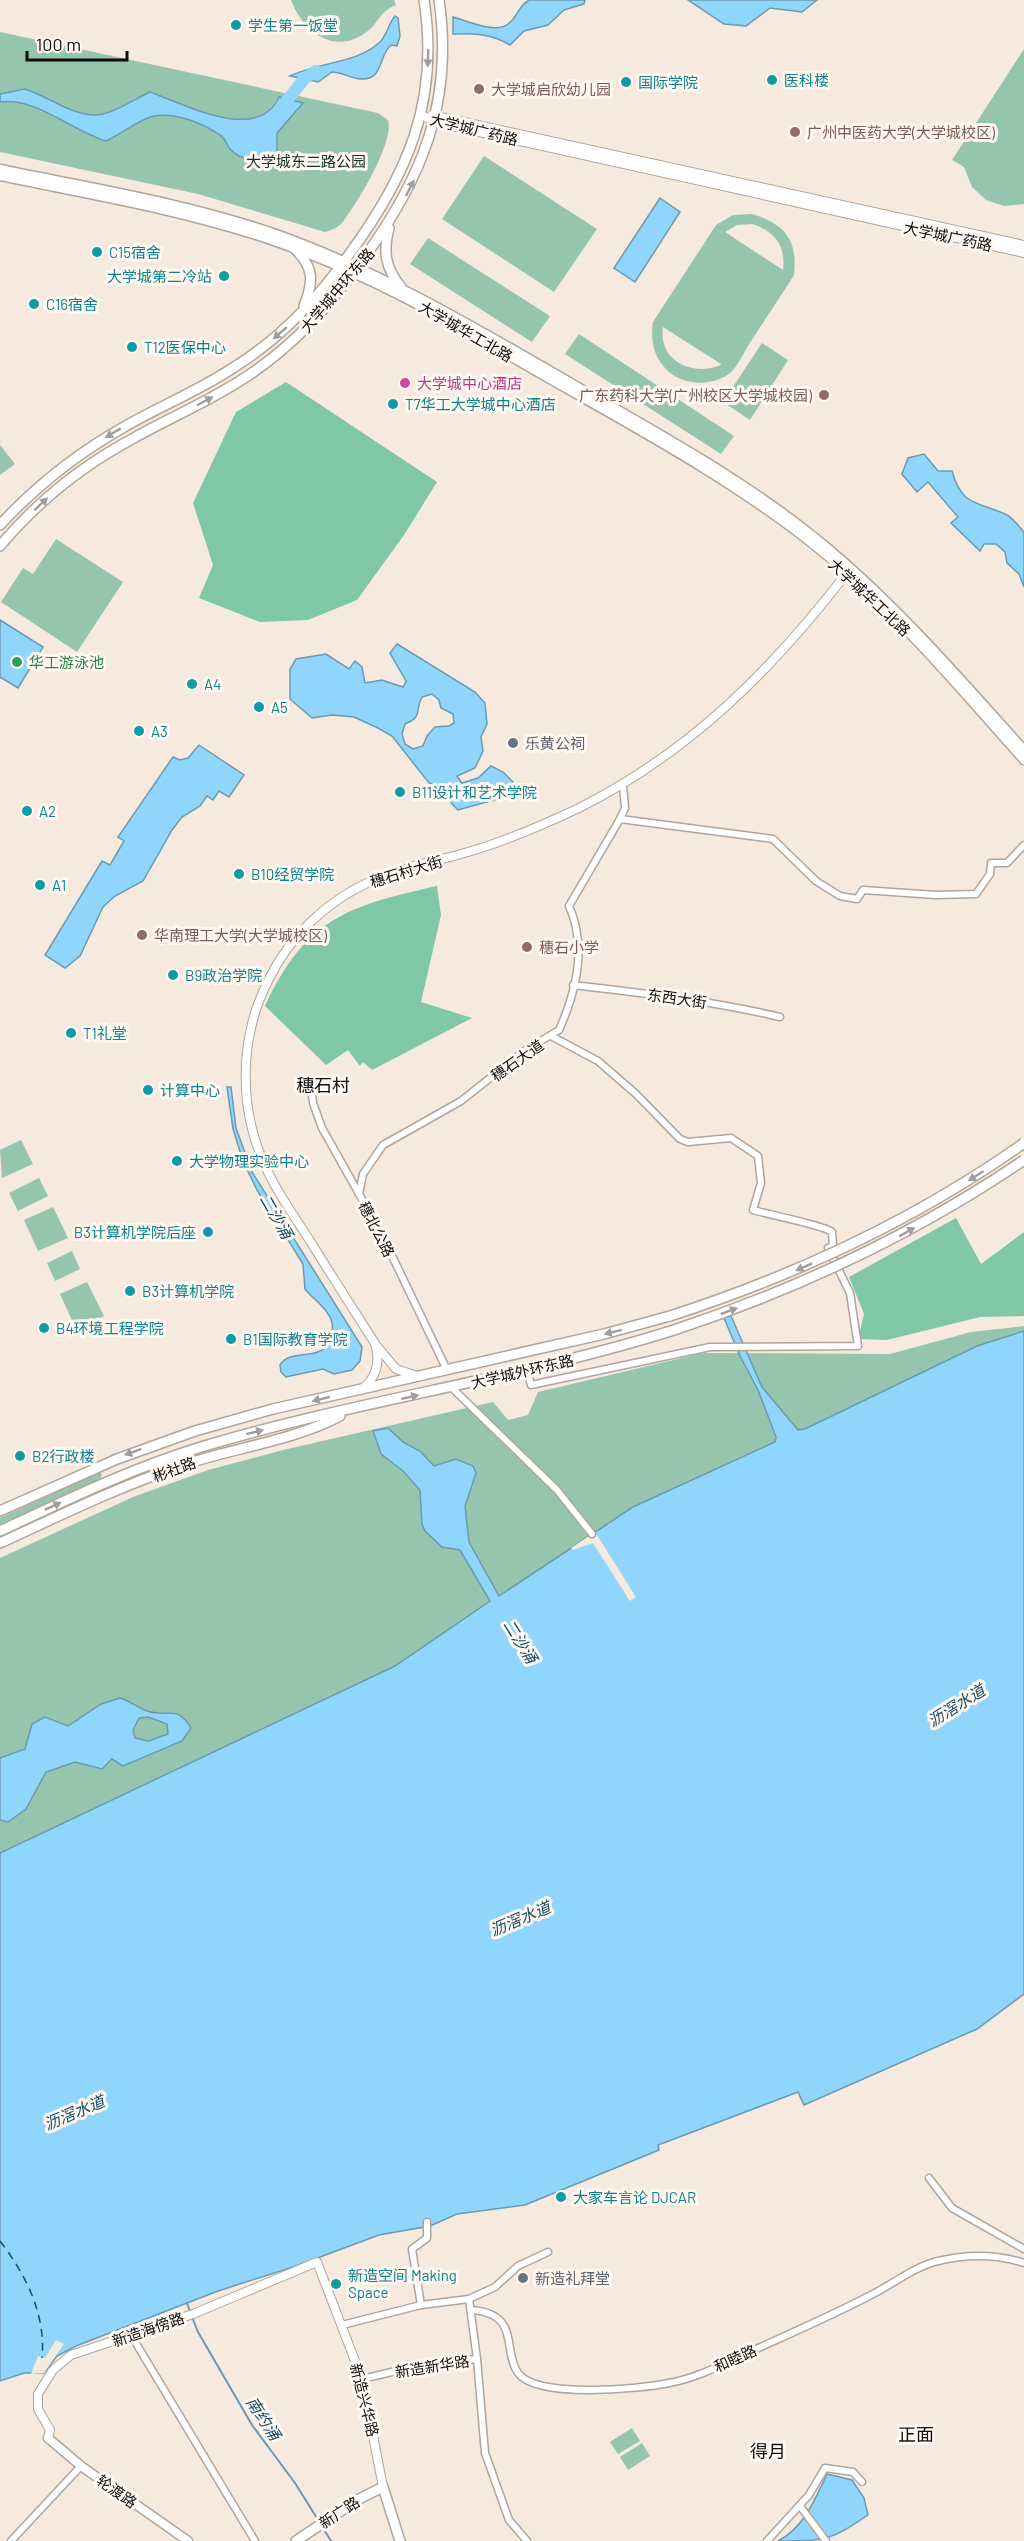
<svg xmlns="http://www.w3.org/2000/svg" width="1024" height="2541" viewBox="0 0 1024 2541" font-family="Barlow,'Noto Sans SC',sans-serif">
<style>
.green{fill:#95c6ad;fill-rule:evenodd}
.forest{fill:#80c8a5}
.water{fill:#90d6fc;stroke:#6a9ab3;stroke-width:1.5;fill-rule:evenodd}
.pier{fill:#f6e9dd}
.lines{fill:none;stroke-linecap:round;stroke-linejoin:round}
.stream{stroke:#6a9ab3;stroke-width:2}
.river{stroke:#90d6fc;stroke-width:12}
.ferry{stroke:#154c66;stroke-width:1.5;stroke-dasharray:8 6;stroke-linecap:butt}
.minor-casing{stroke:#b1a599;stroke-width:9}
.tertiary-casing{stroke:#b1a599;stroke-width:10}
.secondary-casing{stroke:#b1a599;stroke-width:11}
.primary-casing{stroke:#b1a599;stroke-width:12}
.minor{stroke:#fff;stroke-width:6}
.tertiary{stroke:#fff;stroke-width:8}
.secondary{stroke:#fff;stroke-width:8}
.primary{stroke:#fff;stroke-width:9}
.primary-bridge-casing{stroke:#b1a599;stroke-width:12;stroke-linecap:butt}
.primary-bridge{stroke:#fff;stroke-width:9}
.oneway{fill:#a09e9d}
.culture-dot{fill:#0f9aa8;stroke:#fff7f0;stroke-width:2}
.education-dot{fill:#8d6e63;stroke:#fff7f0;stroke-width:2}
.hotel-dot{fill:#d1479c;stroke:#fff7f0;stroke-width:2}
.leisure-dot{fill:#2e9e5b;stroke:#fff7f0;stroke-width:2}
.worship-dot{fill:#6b7280;stroke:#fff7f0;stroke-width:2}
.labels{text-anchor:middle;dominant-baseline:central;stroke-width:6;stroke-linejoin:round;paint-order:stroke}
.culture-label{font-size:15px;fill:#0d838f;stroke:#fff7f0;text-anchor:start}
.education-label{font-size:15px;fill:#785e54;stroke:#fff7f0;text-anchor:start}
.street-label{font-size:15px;fill:#110d09;stroke:#fff7f0}
.park-label{font-size:15px;fill:#123224;stroke:#fff7f0}
.hotel-label{font-size:15px;fill:#b23c85;stroke:#fff7f0;text-anchor:start}
.leisure-label{font-size:15px;fill:#27864d;stroke:#fff7f0;text-anchor:start}
.worship-label{font-size:15px;fill:#5b616d;stroke:#fff7f0;text-anchor:start}
.water-label{font-size:16px;font-style:italic;fill:#154c66;stroke:#fff7f0}
.quarter-label{font-size:18px;fill:#110d09;stroke:#fff7f0}
</style>
<rect width="100%" height="100%" fill="#f6e9dd"/>
<g class="green">
<path d="M291,0H394L396,5C377,13 380,23 365,33C333,56 302,30 291,0Z"/>
<path d="M0,32L378,113L388,120C395,142 356,205 342,223C337,228 332,230 325,232L198,194L0,152Z"/>
<path d="M1024,49V204L1004,206L986,200L972,187L964,167L952,160Z"/>
<path d="M484,156L597,229L554,292L442,219Z"/>
<path d="M752,214C785,224 798,240 794,275C779,299 763,322 748,346C743,354 737,367 730,373C714,386 685,386 669,372C654,358 650,342 653,322L716,225L733,215ZM752,224C774,231 786,245 783,270L725,232L737,225ZM663,327L721,364V365C692,377 658,361 663,327Z"/>
<path d="M428,238L550,316L532,342L410,264Z"/>
<path d="M579,334L734,436L721,454L565,354Z"/>
<path d="M762,343L788,360L750,420L723,402Z"/>
<path d="M0,445L15,464L0,475Z"/>
<path d="M56,539L123,582L77,652L1,602L23,568L33,574Z"/>
<path d="M21,1140L33,1164L2,1178L0,1150Z"/>
<path d="M39,1178L48,1196L18,1211L9,1193Z"/>
<path d="M53,1207L68,1238L38,1251L24,1220Z"/>
<path d="M72,1251L80,1269L55,1281L47,1263Z"/>
<path d="M87,1282L104,1316L76,1329L60,1294Z"/>
<path d="M1024,1326V1331L977,1346L805,1429L633,1507L395,1666L0,1853V1558L133,1497L208,1470L283,1450L493,1402L508,1420L528,1415L538,1392L703,1353L890,1354L971,1332Z"/>
<path d="M100,1472L102,1475L100,1479L0,1525V1518Z"/>
<path d="M632,2428L640,2441L618,2454L610,2442Z"/>
<path d="M642,2443L650,2456L628,2470L620,2457Z"/>
</g>
<g class="forest">
<path d="M286,382L437,482L404,535L357,600L308,620L260,622L199,598L213,565L193,503L236,412Z"/>
<path d="M437,886L441,915L421,1002L472,1018L372,1070L363,1062L360,1066L348,1050L326,1065L265,1006C306,918 348,906 437,886Z"/>
<path d="M956,1218L981,1264L1024,1232V1316L980,1317L887,1340L858,1339L864,1314L849,1277Z"/>
</g>
<g class="water">
<path d="M529,0H585L584,4L564,10L548,25L524,31L510,45C492,34 474,33 453,34V17C468,21 495,34 508,24C518,17 518,6 529,0Z"/>
<path d="M688,0H817L802,12L770,8L746,26L724,24Z"/>
<path d="M395,16L398,18L400,36L397,46L391,45C378,56 384,80 361,79C351,79 343,72 332,72L318,82L290,76C321,61 358,64 381,41C387,34 389,23 395,16Z"/>
<path d="M25,89C47,96 70,114 93,115C110,116 134,99 150,92C184,104 258,144 279,97L303,103L277,133V161C264,163 240,161 230,149C226,144 225,138 220,135C202,123 175,112 154,116C137,120 122,134 106,141C72,131 36,97 0,102V94Z"/>
<path d="M660,198L680,212L635,282L614,268Z"/>
<path d="M924,454L938,471H952C962,508 979,501 1007,515C1014,519 1019,527 1024,532V587L1019,574L1007,563L1005,552L996,544H984L980,551L951,523L958,517L928,482L917,492L902,474L908,458Z"/>
<path d="M0,620L43,647L18,688L0,677Z"/>
<path d="M397,644L475,692L485,703L487,724L481,737L483,751L475,768L457,776L462,783L478,778L491,766L503,772L516,785L508,796L458,810L451,803L450,792L429,783L392,736L378,728L354,717L332,715L312,718L290,699V669L296,659L326,654L349,669L355,661L362,667L365,683L382,680L403,687L406,681L390,653ZM432,694L439,700L441,708L453,714L454,723L449,726L435,727L427,736L423,746L413,749L405,744L402,734L405,724C424,716 414,711 422,697Z"/>
<path d="M199,745L244,775L229,797L219,791L213,800L207,796L200,806L182,817L172,830L143,881L115,896L103,907L80,956L65,968L45,955L102,861L110,865L124,841L118,837L173,757L180,760L188,758Z"/>
<path d="M227,1087H231L236,1128L252,1172L362,1347L360,1361L352,1370L334,1374L323,1369L286,1377L281,1372L280,1365C292,1345 327,1367 332,1332C333,1326 332,1319 328,1314C323,1305 312,1298 305,1289L303,1264L257,1190L243,1161L233,1129Z"/>
<path d="M731,1316L762,1387L798,1430L805,1429L977,1346L1024,1331V1994L977,2029L804,2105L798,2092L658,2145L659,2150L525,2205L457,2214L430,2226L379,2235L296,2266L218,2291L76,2346L57,2356L44,2373H24L0,2381V1853L395,1666L490,1601L460,1550L442,1547L425,1531L422,1524L420,1490L403,1471L381,1454L373,1431L388,1428L403,1442L420,1451L434,1466L456,1459L473,1466L476,1473L465,1506L469,1542L499,1596L633,1507L775,1442L776,1437L758,1390L740,1356L724,1318Z"/>
<path d="M120,1698C130,1701 138,1708 147,1711C167,1718 177,1704 191,1728L182,1741L123,1766L112,1759L102,1769L75,1762L46,1772L26,1809L8,1822L0,1820V1758L25,1749L32,1724L45,1717L68,1726L101,1704ZM148,1717L167,1724L168,1734L149,1741L135,1738L133,1730L139,1718Z"/>
<path d="M827,2474L852,2480L864,2498L868,2515C830,2541 825,2541 778,2541C804,2528 815,2499 827,2474Z"/>
</g>
<g class="pier">
<path d="M595,1532L636,1597L630,1601L593,1543L573,1550L571,1548Z"/>
<path d="M56,2340L64,2344L44,2373L31,2374L38,2356L45,2358Z"/>
</g>
<g class="lines">
<g class="stream">
<path d="M187,2303L190,2311"/>
<path d="M192,2317L198,2332L252,2425L295,2483L320,2523"/>
<path d="M323,2528L331,2541"/>
</g>
<path class="river" d="M279,111L304,79L316,71"/>
<path class="ferry" d="M0,2241C26,2275 46,2314 42,2358"/>
<defs>
<g id="minor">
<path d="M620,819L625,808L623,786"/>
<path d="M573,985C643,993 712,1001 780,1017"/>
<path d="M311,1086L313,1103L322,1128L381,1233L447,1370"/>
<path d="M359,1194L363,1174L383,1145L461,1101L524,1051L559,1030C577,990 587,946 569,906L620,819L773,839L816,881L840,896L857,899L863,890L936,895L976,894L990,874L991,863H1007L1024,845"/>
<path d="M527,1370L531,1385L710,1347L858,1346L850,1293L828,1248L833,1246L832,1232C826,1226 767,1214 753,1210L761,1183L758,1156L731,1138L688,1142L680,1139L636,1094L598,1061L551,1036"/>
<path d="M451,1387L557,1490L592,1534"/>
<path d="M929,2178L952,2208L1024,2249"/>
<path d="M421,2305L412,2249L427,2238V2222"/>
<path d="M472,2310C521,2314 502,2350 518,2373C537,2399 640,2389 669,2383C698,2378 727,2362 754,2350C794,2332 835,2314 873,2294C894,2283 916,2266 938,2261C967,2254 996,2254 1024,2263"/>
<path d="M342,2325L421,2305L469,2299L495,2287L518,2266L548,2252"/>
<path d="M131,2335L255,2541"/>
<path d="M477,2359L485,2453L509,2520L527,2541"/>
<path d="M362,2379L426,2364L477,2359L469,2299"/>
<path d="M800,2506L826,2541"/>
<path d="M11,2541L81,2466"/>
<path d="M767,2541L809,2495L825,2468L853,2472L862,2482"/>
</g>
<g id="tertiary">
<path d="M421,115L439,123L1024,253"/>
<path d="M432,115L1024,245"/>
<path d="M417,1376L396,1369L376,1345C355,1312 333,1278 312,1244C295,1217 275,1190 263,1161C238,1103 240,1035 269,979C290,936 326,902 369,882C400,867 435,862 468,852C506,841 543,825 579,808C692,751 773,669 850,569"/>
<path d="M362,1389C376,1378 380,1364 376,1347"/>
<path d="M48,2438L50,2430L38,2409V2394L53,2370L71,2355L193,2314L317,2262L362,2379L383,2487"/>
</g>
<g id="secondary">
<path d="M0,169C92,188 187,203 276,234C385,273 483,332 583,390C668,439 755,486 831,551C902,611 962,681 1024,750"/>
<path d="M0,176C91,195 183,210 271,240C365,272 450,321 536,371C630,425 727,476 813,544C892,607 957,685 1024,760"/>
<path d="M48,2438L81,2466L188,2541"/>
</g>
<g id="primary">
<path d="M389,228C383,251 385,268 401,287"/>
<path d="M294,248C314,267 314,281 304,306"/>
<path d="M0,525C36,486 78,453 124,427C162,405 203,389 239,364C283,336 318,298 348,256C407,176 440,102 424,0"/>
<path d="M0,546C37,502 83,465 134,438C171,417 210,401 246,377C292,347 329,307 361,262C421,181 454,103 439,0"/>
<path d="M0,1511L117,1459L195,1431L273,1409L604,1334L670,1316"/>
<path d="M0,1531C66,1500 132,1468 201,1447C357,1400 519,1379 674,1330"/>
<path d="M0,1543C61,1515 122,1485 186,1464C237,1447 292,1441 340,1416"/>
<path d="M296,2541L357,2500L383,2487L400,2541"/>
</g>
</defs>
<use href="#minor" class="minor-casing"/>
<use href="#tertiary" class="tertiary-casing"/>
<use href="#secondary" class="secondary-casing"/>
<use href="#primary" class="primary-casing"/>
<use href="#minor" class="minor"/>
<use href="#tertiary" class="tertiary"/>
<use href="#secondary" class="secondary"/>
<use href="#primary" class="primary"/>
<defs>
<g id="primary-bridge">
<path d="M670,1316C797,1275 915,1220 1024,1143"/>
<path d="M674,1330C798,1289 915,1234 1024,1160"/>
</g>
</defs>
<use href="#primary-bridge" class="primary-bridge-casing"/>
<use href="#primary-bridge" class="primary-bridge"/>
</g>
<defs><path id="oneway-solid" d="M-6-.8H1V-3.2L6.5 0L1 3.2V.8H-6Z" transform="scale(1.5)"/></defs>
<g class="oneway">
<use href="#oneway-solid" transform="translate(428 58) rotate(92)"/>
<use href="#oneway-solid" transform="translate(410 188) rotate(-63)"/>
<use href="#oneway-solid" transform="translate(280 333) rotate(139)"/>
<use href="#oneway-solid" transform="translate(205 401) rotate(-28)"/>
<use href="#oneway-solid" transform="translate(113 433) rotate(149)"/>
<use href="#oneway-solid" transform="translate(41 504) rotate(-43)"/>
<use href="#oneway-solid" transform="translate(976 1176) rotate(147)"/>
<use href="#oneway-solid" transform="translate(907 1232) rotate(-29)"/>
<use href="#oneway-solid" transform="translate(804 1267) rotate(156)"/>
<use href="#oneway-solid" transform="translate(729 1311) rotate(-20)"/>
<use href="#oneway-solid" transform="translate(613 1332) rotate(166)"/>
<use href="#oneway-solid" transform="translate(410 1397) rotate(-13)"/>
<use href="#oneway-solid" transform="translate(321 1399) rotate(167)"/>
<use href="#oneway-solid" transform="translate(255 1432) rotate(-14)"/>
<use href="#oneway-solid" transform="translate(133 1452) rotate(160)"/>
<use href="#oneway-solid" transform="translate(53 1506) rotate(-25)"/>
</g>
<g class="culture-dot">
<circle cx="236" cy="25" r="6"/>
<circle cx="772" cy="80" r="6"/>
<circle cx="626" cy="82" r="6"/>
<circle cx="97" cy="252" r="6"/>
<circle cx="224" cy="276" r="6"/>
<circle cx="34" cy="304" r="6"/>
<circle cx="132" cy="347" r="6"/>
<circle cx="393" cy="404" r="6"/>
<circle cx="192" cy="684" r="6"/>
<circle cx="259" cy="707" r="6"/>
<circle cx="139" cy="731" r="6"/>
<circle cx="400" cy="792" r="6"/>
<circle cx="27" cy="811" r="6"/>
<circle cx="239" cy="874" r="6"/>
<circle cx="40" cy="885" r="6"/>
<circle cx="173" cy="975" r="6"/>
<circle cx="71" cy="1033" r="6"/>
<circle cx="148" cy="1090" r="6"/>
<circle cx="177" cy="1161" r="6"/>
<circle cx="208" cy="1232" r="6"/>
<circle cx="130" cy="1291" r="6"/>
<circle cx="44" cy="1328" r="6"/>
<circle cx="231" cy="1339" r="6"/>
<circle cx="20" cy="1456" r="6"/>
<circle cx="561" cy="2197" r="6"/>
<circle cx="336" cy="2284" r="6"/>
</g>
<g class="education-dot">
<circle cx="479" cy="89" r="6"/>
<circle cx="795" cy="132" r="6"/>
<circle cx="824" cy="395" r="6"/>
<circle cx="142" cy="935" r="6"/>
<circle cx="527" cy="947" r="6"/>
</g>
<circle class="hotel-dot" cx="405" cy="383" r="6"/>
<circle class="leisure-dot" cx="17" cy="662" r="6"/>
<g class="worship-dot">
<circle cx="513" cy="743" r="6"/>
<circle cx="523" cy="2278" r="6"/>
</g>
<g class="labels">
<g class="culture-label">
<text x="248" y="25">学生第一饭堂</text>
<text x="784" y="80">医科楼</text>
<text x="638" y="82">国际学院</text>
<text x="109" y="252">C15宿舍</text>
<text x="212" y="276" text-anchor="end">大学城第二冷站</text>
<text x="46" y="304">C16宿舍</text>
<text x="144" y="347">T12医保中心</text>
<text x="405" y="404">T7华工大学城中心酒店</text>
<text x="204" y="684">A4</text>
<text x="271" y="707">A5</text>
<text x="151" y="731">A3</text>
<text x="412" y="792">B11设计和艺术学院</text>
<text x="39" y="811">A2</text>
<text x="251" y="874">B10经贸学院</text>
<text x="52" y="885">A1</text>
<text x="185" y="975">B9政治学院</text>
<text x="83" y="1033">T1礼堂</text>
<text x="160" y="1090">计算中心</text>
<text x="189" y="1161">大学物理实验中心</text>
<text x="196" y="1232" text-anchor="end">B3计算机学院后座</text>
<text x="142" y="1291">B3计算机学院</text>
<text x="56" y="1328">B4环境工程学院</text>
<text x="243" y="1339">B1国际教育学院</text>
<text x="32" y="1456">B2行政楼</text>
<text x="573" y="2197">大家车言论 DJCAR</text>
<text x="348" y="2275">新造空间 Making<tspan x="348" dy="17">Space</tspan></text>
</g>
<g class="education-label">
<text x="491" y="89">大学城启欣幼儿园</text>
<text x="807" y="132">广州中医药大学(大学城校区)</text>
<text x="812" y="395" text-anchor="end">广东药科大学(广州校区大学城校园)</text>
<text x="154" y="935">华南理工大学(大学城校区)</text>
<text x="539" y="947">穗石小学</text>
</g>
<g class="street-label">
<text transform="translate(474 129) rotate(14)">大学城广药路</text>
<text transform="translate(948 236) rotate(12)">大学城广药路</text>
<text transform="translate(337 290) rotate(-50)">大学城中环东路</text>
<text transform="translate(466 331) rotate(30)">大学城华工北路</text>
<text transform="translate(870 597) rotate(43)">大学城华工北路</text>
<text transform="translate(406 871) rotate(-17)">穗石村大街</text>
<text transform="translate(677 998) rotate(8)">东西大街</text>
<text transform="translate(517 1060) rotate(-35)">穗石大道</text>
<text transform="translate(377 1229) rotate(63)">穗北公路</text>
<text transform="translate(522 1371) rotate(-13)">大学城外环东路</text>
<text transform="translate(174 1469) rotate(-20)">彬社路</text>
<text transform="translate(148 2329) rotate(-19)">新造海傍路</text>
<text transform="translate(735 2358) rotate(-24)">和睦路</text>
<text transform="translate(432 2366) rotate(-9)">新造新华路</text>
<text transform="translate(365 2400) rotate(76)">新造兴华路</text>
<text transform="translate(117 2491) rotate(35)">轮渡路</text>
<text transform="translate(339 2512) rotate(-33)">新广路</text>
</g>
<g class="park-label">
<text x="306" y="161">大学城东二路公园</text>
</g>
<g class="hotel-label">
<text x="417" y="383">大学城中心酒店</text>
</g>
<g class="leisure-label">
<text x="29" y="662">华工游泳池</text>
</g>
<g class="worship-label">
<text x="525" y="743">乐黄公祠</text>
<text x="535" y="2278">新造礼拜堂</text>
</g>
<g class="water-label">
<text transform="translate(277 1216) rotate(60)">二沙涌</text>
<text transform="translate(521 1641) rotate(58)">二沙涌</text>
<text transform="translate(956 1705) rotate(-32)">沥滘水道</text>
<text transform="translate(520 1918) rotate(-23)">沥滘水道</text>
<text transform="translate(74 2112) rotate(-23)">沥滘水道</text>
<text transform="translate(264 2418) rotate(57)">南约涌</text>
</g>
<g class="quarter-label">
<text x="323" y="1085">穗石村</text>
<text x="916" y="2434">正面</text>
<text x="768" y="2451">得月</text>
</g>
</g>
<path d="M27 51v9h100v-9" fill="none" stroke="#110d09" stroke-width="3"/>
<text x="36" y="51" font-size="18" fill="#110d09" stroke="#fff7f0" stroke-width="4.5" paint-order="stroke">100 m</text>
</svg>
